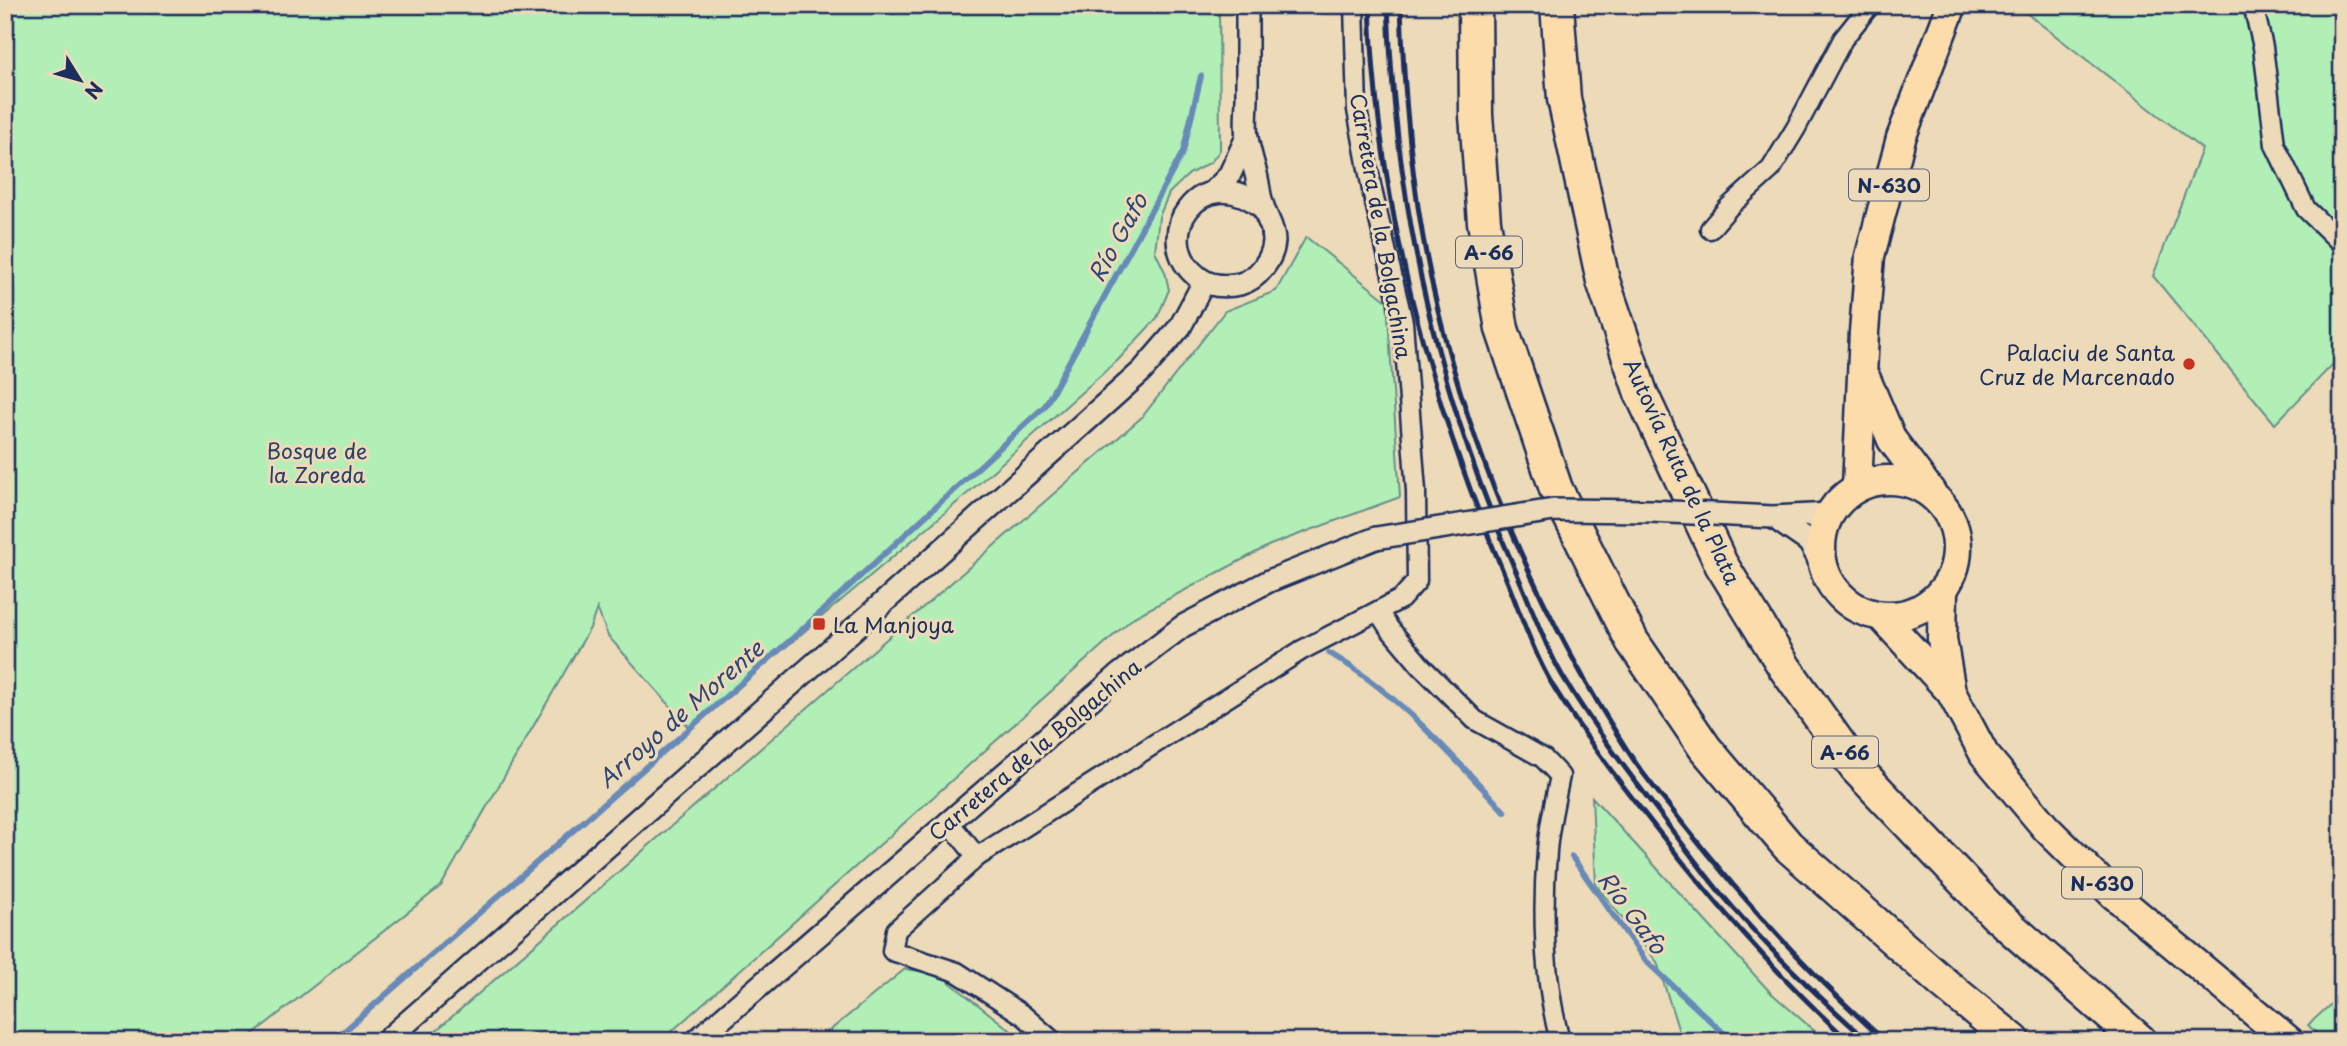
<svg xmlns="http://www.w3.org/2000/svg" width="2347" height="1046" viewBox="0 0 2347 1046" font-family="'Playpen Sans',sans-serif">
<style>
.green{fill:#b1efb6;stroke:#668f8a;stroke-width:2}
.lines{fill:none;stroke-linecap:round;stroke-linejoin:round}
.stream{stroke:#678ab8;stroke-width:6}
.minor-casing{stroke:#1b2f5e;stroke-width:23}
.tertiary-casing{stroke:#1b2f5e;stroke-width:26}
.trunk-casing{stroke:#1b2f5e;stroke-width:33}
.motorway-casing{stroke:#1b2f5e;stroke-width:37}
.minor{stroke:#eddab8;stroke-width:18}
.tertiary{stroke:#eddab8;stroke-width:21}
.trunk{stroke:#fddcac;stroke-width:28}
.motorway{stroke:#fddcac;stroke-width:32}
.rail{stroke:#1b2f5e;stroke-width:5}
.tertiary-bridge-casing{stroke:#1b2f5e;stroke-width:26;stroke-linecap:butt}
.tertiary-bridge{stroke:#eddab8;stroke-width:21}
.poi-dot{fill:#c8321e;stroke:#eddab8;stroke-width:2.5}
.labels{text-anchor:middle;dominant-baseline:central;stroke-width:6;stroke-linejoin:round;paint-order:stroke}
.shield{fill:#eddab8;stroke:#5a6279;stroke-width:2}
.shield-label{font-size:19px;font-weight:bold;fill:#1b2f5e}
.street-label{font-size:21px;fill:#1b2f5e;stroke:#eddab8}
.poi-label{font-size:21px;fill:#1b2f5e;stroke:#eddab8;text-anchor:end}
.park-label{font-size:21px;fill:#2a4267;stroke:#eddab8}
.water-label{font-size:23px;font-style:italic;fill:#2e4674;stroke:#eddab8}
</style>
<rect width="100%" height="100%" fill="#eddab8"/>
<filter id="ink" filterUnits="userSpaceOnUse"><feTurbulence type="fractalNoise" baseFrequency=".0143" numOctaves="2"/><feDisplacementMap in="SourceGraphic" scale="14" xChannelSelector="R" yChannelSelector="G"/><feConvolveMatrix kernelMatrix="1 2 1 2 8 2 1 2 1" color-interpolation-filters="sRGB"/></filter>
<g filter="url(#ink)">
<g class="green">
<path d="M5,5H1219L1220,150L1211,162L1189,174L1169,193L1159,217L1155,251L1165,272L1169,290L1157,318L1118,360L960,500L690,728L608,636L597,608L590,628L441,886L244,1041H5Z"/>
<path d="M2016,5H2342V365L2336,361L2275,424L2153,276L2202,149Z"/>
<path d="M1306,237L1387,301L1400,497L1270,545L1134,617L661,1041H424L1142,417L1225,311L1276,291Z"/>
<path d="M1592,797L1770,992L1826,1041H1682L1657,962L1596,885Z"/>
<path d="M905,969L927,972L947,980L1015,1034L1027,1041H817Z"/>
<path d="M2342,994V1041H2324L2308,1025Z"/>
</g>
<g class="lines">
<g class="stream">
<path d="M1329,653C1397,692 1451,755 1505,812"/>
<path d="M1572,857L1645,960L1732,1041"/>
<path d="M333,1041L794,637L1045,406L1183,152L1201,76"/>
</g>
<defs>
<g id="minor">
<path d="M2253,5L2263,47L2275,145L2306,209L2342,244"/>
<path d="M1710,229L1729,207L1771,169L1796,128L1843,39L1870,5"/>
<path d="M1378,611L1389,628L1421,666L1475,720L1543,758L1560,776C1555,800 1549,826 1547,851C1542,913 1544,980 1560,1041"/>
<path d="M948,821L977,857"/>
<path d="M1053,1041L1023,1015L957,972L892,951L896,930L977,857L1302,650L1401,599L1417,581L1416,491L1403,322L1372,190L1357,110L1354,5"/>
</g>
<g id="tertiary">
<path d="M1247,5C1247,35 1247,66 1247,96C1247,109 1245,125 1247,138C1249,150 1253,163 1256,174C1259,185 1259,196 1263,206C1266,218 1274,227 1274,241C1273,259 1258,279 1240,284C1226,287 1211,287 1199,278C1147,239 1201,156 1263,208"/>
<path d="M1213,192L1229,176L1247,137"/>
<path d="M1773,517L1809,542L1824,568"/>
<path d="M1773,517L1830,514"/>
<path d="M386,1041L837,644L1142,371L1180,327L1204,282"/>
<path d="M696,1041L1120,674L1183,626L1269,581L1376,538"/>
</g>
<g id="trunk">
<path d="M1866,379L1892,440L1931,492"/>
<circle cx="1889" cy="548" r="68"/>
<path d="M1857,487L1864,332L1870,256L1901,138L1952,5"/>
<path d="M1943,591L1942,639L1951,692"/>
<path d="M1881,616L1951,692L1984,754L2046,828L2113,894L2289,1041"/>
</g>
<g id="motorway">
<path d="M1475,5L1476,115L1484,222L1502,329L1556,489L1632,641L1705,748L1788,846L1942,982L2014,1041"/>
<path d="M1557,5L1564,99L1603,281L1641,393L1721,564L1785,668L1856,768L1994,913L2140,1041"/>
</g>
</defs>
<use href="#minor" class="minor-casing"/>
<use href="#tertiary" class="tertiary-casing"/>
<use href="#trunk" class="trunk-casing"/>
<use href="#motorway" class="motorway-casing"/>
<use href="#minor" class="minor"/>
<use href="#tertiary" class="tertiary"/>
<use href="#trunk" class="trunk"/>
<use href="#motorway" class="motorway"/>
<g class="rail">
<path d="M1370,5C1376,197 1429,400 1505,576C1519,609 1531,648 1549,679C1578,728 1613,774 1648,818C1710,898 1774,973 1849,1041"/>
<path d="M1388,5C1395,207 1438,399 1521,583C1534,613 1545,646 1562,675C1590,722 1623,766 1657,810C1677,837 1697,864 1718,890C1763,944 1815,994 1868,1041"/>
<path d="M1401,5C1404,107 1414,211 1438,310C1476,468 1544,623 1633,759C1647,780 1664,799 1680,820C1742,899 1809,973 1885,1041"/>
</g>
<defs>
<path id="tertiary-bridge" d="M1376,538L1554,510L1651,511L1773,517"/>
</defs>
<use href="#tertiary-bridge" class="tertiary-bridge-casing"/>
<use href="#tertiary-bridge" class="tertiary-bridge"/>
</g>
</g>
<g class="poi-dot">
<circle cx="2189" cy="364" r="7"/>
<rect x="812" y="617" width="14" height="14" rx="3.5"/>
</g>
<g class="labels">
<g class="shield">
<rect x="1849" y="169.5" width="80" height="31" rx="5"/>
<rect x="1456" y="236.5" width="66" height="31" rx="5"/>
<rect x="1812" y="736.5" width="66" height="31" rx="5"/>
<rect x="2062" y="867.5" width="80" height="31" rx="5"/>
</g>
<g class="shield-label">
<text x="1889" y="185">N-630</text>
<text x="1489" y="252">A-66</text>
<text x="1845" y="752">A-66</text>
<text x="2102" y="883">N-630</text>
</g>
<g class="street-label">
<text transform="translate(1382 226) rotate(80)">Carretera de la Bolgachina</text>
<text transform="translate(1683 471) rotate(65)">Autovía Ruta de la Plata</text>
<text transform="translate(1034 749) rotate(-40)">Carretera de la Bolgachina</text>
</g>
<g class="poi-label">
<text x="2175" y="352">Palaciu de Santa<tspan x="2175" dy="24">Cruz de Marcenado</tspan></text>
<text x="833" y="624" text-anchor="start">La Manjoya</text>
</g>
<g class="park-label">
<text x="317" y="450">Bosque de<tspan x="317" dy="24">la Zoreda</tspan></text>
</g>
<g class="water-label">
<text transform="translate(1117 237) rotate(-61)">Río Gafo</text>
<text transform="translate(680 713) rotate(-41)">Arroyo de Morente</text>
<text transform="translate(1633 912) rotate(53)">Río Gafo</text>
</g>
</g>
<rect width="2347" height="1046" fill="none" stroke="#eddab8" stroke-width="28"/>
<rect x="14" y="14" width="2319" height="1018" fill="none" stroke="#1b2f5e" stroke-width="2.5" filter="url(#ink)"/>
<g transform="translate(80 80) rotate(127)" stroke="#eddab8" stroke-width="5" paint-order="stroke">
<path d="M0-5L12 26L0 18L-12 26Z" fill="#1b2f5e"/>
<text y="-10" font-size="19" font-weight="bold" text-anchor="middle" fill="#1b2f5e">N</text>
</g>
</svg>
